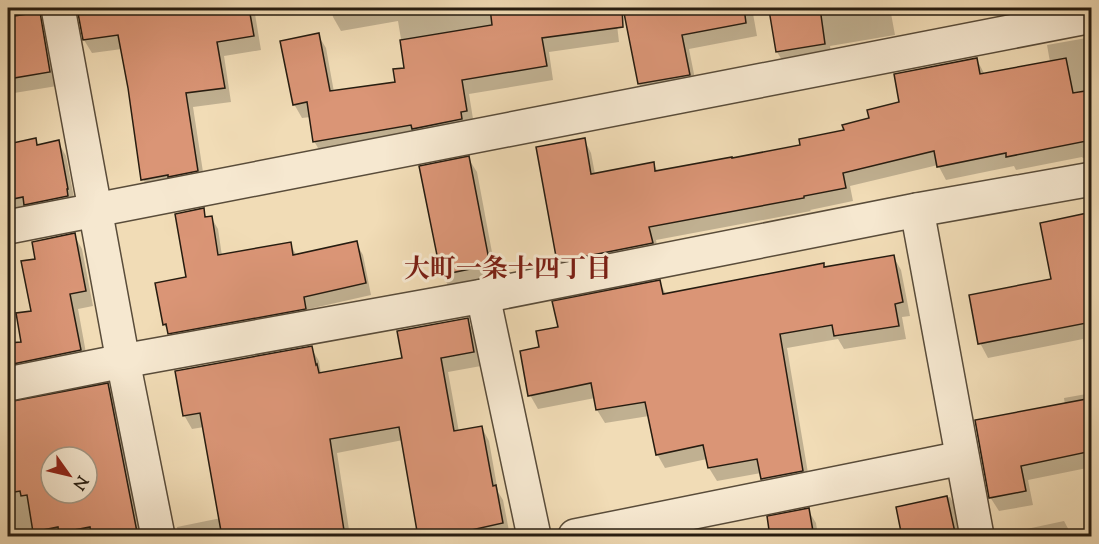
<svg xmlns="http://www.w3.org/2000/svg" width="1099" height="544" viewBox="0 0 1099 544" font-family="'Sorts Mill Goudy','Noto Serif JP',serif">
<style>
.shadow{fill:#0003;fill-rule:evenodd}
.building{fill:#da9576;stroke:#261c10;stroke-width:1.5;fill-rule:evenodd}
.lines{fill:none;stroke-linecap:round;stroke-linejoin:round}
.minor-casing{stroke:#594c3a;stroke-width:36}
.minor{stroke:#f6e8d0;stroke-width:33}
.labels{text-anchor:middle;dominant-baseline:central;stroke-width:6;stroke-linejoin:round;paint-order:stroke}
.neighbourhood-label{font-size:26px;font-weight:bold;fill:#7a1f14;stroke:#f6e8d0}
</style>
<rect width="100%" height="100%" fill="#f1dcb6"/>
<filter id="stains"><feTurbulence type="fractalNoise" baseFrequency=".00333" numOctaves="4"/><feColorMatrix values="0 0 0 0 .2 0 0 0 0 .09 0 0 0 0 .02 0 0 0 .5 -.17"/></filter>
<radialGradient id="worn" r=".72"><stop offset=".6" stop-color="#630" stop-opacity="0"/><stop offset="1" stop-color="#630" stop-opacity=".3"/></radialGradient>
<g class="shadow">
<path d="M78,8H254L261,50L224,56L231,102L193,107L205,185L151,193L143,179L122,49L92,53L84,40Z"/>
<path d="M331,8H615L619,42L549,52L553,80L469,94L474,125L322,155L314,141L311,117L302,118L294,104L318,35L326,48L334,92L396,83L406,69L398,21L341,31L333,17Z"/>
<path d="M624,8H752L757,36L689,49L697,89L648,98L639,84Z"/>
<path d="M795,8H890L895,35L830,46L832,58L785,65L777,52L771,12Z"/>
<path d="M1001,8H1035L1036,13L1007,19Z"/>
<path d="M39,13L47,27L57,86L8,94V18Z"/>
<path d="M1092,37V157L1083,158L1082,157L1016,170L1014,166L946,180L938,165L850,186L853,201L810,210L811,211L656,240L659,257L566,275L558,262L584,139L591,153L595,174L653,163L658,172L802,146L846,131L871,119L977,60L985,75L1050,62L1047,45Z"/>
<path d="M35,140L39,146L58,142L66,156L75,203L8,216V145Z"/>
<path d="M468,158L477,172L497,279L450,289L442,274Z"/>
<path d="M203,210L207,218L211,217L218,229L222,256L290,244L297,256L356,243L363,255L371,295L309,309L311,321L176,345L164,324L187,278Z"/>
<path d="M1092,214V380L1083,339L988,358L980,343L1053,280Z"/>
<path d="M74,235L82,249L93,306L78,309L88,364L34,375L26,361L33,312L37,260Z"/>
<path d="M893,256L901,270L910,316L902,317L906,339L844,349L838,339L787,348L810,485L770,493L762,479L761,473L717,481L709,468L707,459L665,468L657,454L649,416L605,423L597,410L595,398L538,409L530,395L541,348L560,328L659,282L666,294L823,265L825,268Z"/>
<path d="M467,320L475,333L481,366L448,372L459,432L482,428L489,441L498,492L503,500L510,536H420L403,440L337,453L350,536H178L177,527L221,518L204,427L192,429L184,415L311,348L319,361L321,374L404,359Z"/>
<path d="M108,385L115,398L142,536H8V434L36,428ZM51,457H87V493H51Z"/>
<path d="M1092,393V467L1028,480L1033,505L999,511L990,497L1065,405L1064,398Z"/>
<path d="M950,497L958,511L963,536H903L898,508Z"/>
<path d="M808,510L816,523L818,536H772Z"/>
<path d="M1064,521L1072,536H1023L1022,530Z"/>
</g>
<g class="building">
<path d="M77,8H249L254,36L217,42L225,88L186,93L198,171L168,177V175L141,180L128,88L118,35L83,40Z"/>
<path d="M490,8H622L623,27L542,38L547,66L462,80L467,111L461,112L462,119L412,129L411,125L313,142L307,102L293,105L280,41L319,33L330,91L395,82L393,69L404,68L400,40L492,25Z"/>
<path d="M623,8H744L746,23L682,35L690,75L638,84Z"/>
<path d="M786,8H820L825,44L776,52L769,10Z"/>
<path d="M40,12L50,72L8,79V17Z"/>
<path d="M977,58L980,74L1066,58L1073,93L1092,90V140L1006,157V153L937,167L934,151L843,173L846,188L804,196V198L649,227L653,243L557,262L536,147L585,138L591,174L654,162L655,171L732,157V158L800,145L799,139L844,130L842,125L869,118L867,110L899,102L894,74Z"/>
<path d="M36,138L37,145L59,140L68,189H67L68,196L24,205L23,197L8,200V144Z"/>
<path d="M469,156L490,265L441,275L419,166Z"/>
<path d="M204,208L205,217L212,216L218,255L291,242L293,255L357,241L366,283L304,297L306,309L168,334L166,324L163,325L155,283L186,277L175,214Z"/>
<path d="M1092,212V322L978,344L969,295L1051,279L1040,223Z"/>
<path d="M75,233L86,291L70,294L81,350L8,365V343L21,342L16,313L31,311L21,261L35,259L32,242Z"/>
<path d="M894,255L903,302L895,304L899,326L834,336L832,325L780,334L803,471L761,479L757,459L708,468L703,445L656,455L645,402L596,410L591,383L528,396L520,351L539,347L536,331L558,327L552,301L660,280L663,294L824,263V267Z"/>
<path d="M468,318L474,352L441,358L454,431L482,426L493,486L496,485L503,523L440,537H418L399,427L330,439L345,537H222L200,413L183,416L175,371L312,346L316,365L317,364L319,373L402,358L397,331Z"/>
<path d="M108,383L138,537H92L90,527L59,533L58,527L33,532L27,495L21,496L20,491L8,493V402ZM51,457H87V493H51Z"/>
<path d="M1092,398V451L1021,466L1026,491L989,498L975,420Z"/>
<path d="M947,496L956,537H902L896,507Z"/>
<path d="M809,508L814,537H770L767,516Z"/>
</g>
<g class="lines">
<defs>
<g id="minor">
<path d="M58,8L123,361L158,536"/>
<path d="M917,210L977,536"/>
<path d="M8,227L1092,16"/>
<path d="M483,296L534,536"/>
<path d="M8,384L123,361L483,296L917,210L1092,179"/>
<path d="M575,536L962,458"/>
</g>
</defs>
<use href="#minor" class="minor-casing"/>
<use href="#minor" class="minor"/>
</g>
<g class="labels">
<g class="neighbourhood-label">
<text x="508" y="270">大町一条十四丁目</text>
</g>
</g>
<rect width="1099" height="544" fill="none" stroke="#f1dcb6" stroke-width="30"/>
<rect x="9" y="9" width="1081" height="526" fill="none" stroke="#261c10" stroke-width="3"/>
<rect x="15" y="15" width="1069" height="514" fill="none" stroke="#261c10" stroke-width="1.5"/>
<g transform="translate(69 475) rotate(124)"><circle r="28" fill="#f6e8d0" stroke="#a39683" stroke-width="1.5"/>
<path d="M0-4.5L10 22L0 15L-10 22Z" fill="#8f2418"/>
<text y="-9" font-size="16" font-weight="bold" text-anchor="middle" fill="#261c10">N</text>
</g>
<rect width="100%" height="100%" filter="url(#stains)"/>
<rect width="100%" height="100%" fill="url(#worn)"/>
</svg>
